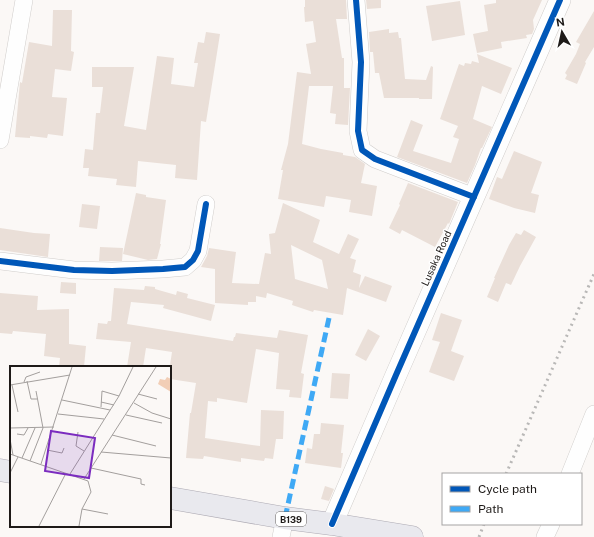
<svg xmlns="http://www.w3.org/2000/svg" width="594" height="537" viewBox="0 0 594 537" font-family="'Public Sans',sans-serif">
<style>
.building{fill:#eadfd8;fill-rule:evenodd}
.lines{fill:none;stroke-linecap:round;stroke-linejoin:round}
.minor-casing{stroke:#d0cdcb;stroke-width:18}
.tertiary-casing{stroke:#d0cdcb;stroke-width:22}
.primary-casing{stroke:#adaab3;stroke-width:23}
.minor{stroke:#fefefe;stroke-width:17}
.tertiary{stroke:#fefefe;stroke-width:21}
.primary{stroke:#e9e9ee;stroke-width:22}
.rail{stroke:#b9b8b7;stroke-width:3;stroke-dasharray:2 4;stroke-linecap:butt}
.quiet{stroke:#3fa9f5;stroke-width:5;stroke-dasharray:10 5;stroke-linecap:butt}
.cycleway-casing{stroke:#fff;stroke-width:8}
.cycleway{stroke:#0057b8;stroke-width:6}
.labels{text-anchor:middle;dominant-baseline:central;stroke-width:3;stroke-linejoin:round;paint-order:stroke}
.shield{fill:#fff;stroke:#625f5d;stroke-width:1}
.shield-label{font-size:9px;font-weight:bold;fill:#1e1a18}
.street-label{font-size:10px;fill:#1e1a18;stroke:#fff}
.inset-road{fill:none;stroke:#a39f9d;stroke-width:1}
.view{fill:#7b2cbf;fill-opacity:0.15;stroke:#7b2cbf;stroke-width:2}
.inset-edge{fill:none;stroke:#1e1a18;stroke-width:2}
</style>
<rect width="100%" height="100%" fill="#fbf8f6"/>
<g class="building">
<path d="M305,0H346L347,19H336L342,58H344V88H350L348,125L335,124L336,114L330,113L333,86H309L302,144L321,149L343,153V155L355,157L365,164L361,183L377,186L372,216L349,212L351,200L326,196L324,207L278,199L283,170H281L288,144L297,72L311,74L306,44L316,42L313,21L305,22L304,7H305Z"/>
<path d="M366,0H381V8L367,9Z"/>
<path d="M496,0H542L533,20L534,29L532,34L526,35L527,38L501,42L502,48L477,53L473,34L488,31L484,5L496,3Z"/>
<path d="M460,1L465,35L432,41L426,6Z"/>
<path d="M53,10H72L71,51L74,52L71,71L55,69L52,97L67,98L63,136L48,134L47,138L30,136V138L15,137L20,82L22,83L29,42L52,46Z"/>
<path d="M594,11V47L585,62L586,63L577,84L565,79L567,75L565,73L576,54L580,44L576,42Z"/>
<path d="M389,29V33L398,32L399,38H401L405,79L426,80L431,66L433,67L432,99H419V98H384L379,73H375L373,52H370L369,32Z"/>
<path d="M206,32L220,34L206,122L201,121L197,180L175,178L176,165L138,161L136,187L116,185L117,179L88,176L89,168H83L85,149L93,150L96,113H100L103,87H92V67H134L124,126L146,130L157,56L174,58L171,84L194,87L198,63H194L198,42L204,43Z"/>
<path d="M477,54L512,68L501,94L482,86L473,119L492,127L482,148H481L475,165L467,183L397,157L411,120L423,125L413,151L451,163L459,139L453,137L458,126L440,119L459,64L464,66L465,63L471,64L472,61L479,63Z"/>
<path d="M514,151L542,162L531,193L539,195L535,213L514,208L489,199L497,177L502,179Z"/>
<path d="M408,183L458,202L449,224L448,223L435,247L402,230L400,234L389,228L400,205L399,204Z"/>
<path d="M136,193L146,195V197L166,200L160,244H161L157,259L148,260L123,254Z"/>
<path d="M283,203L320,220L313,242L339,254L348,234L359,239L350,258L356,260L353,272L361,275L359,288L365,276L392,286L386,302L347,288L343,315L314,310L313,312L292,305L293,301L267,293L266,298L256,296V302H248V305L215,303V269L201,267L207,256L209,248L236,252L232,283L259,284L265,253L271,254L269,234L275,233ZM291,245L322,260L328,289L295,279Z"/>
<path d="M82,204L100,206L97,229L79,227Z"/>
<path d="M0,228L34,233L50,234L48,257L0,250Z"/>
<path d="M524,230L536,237L520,266L511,285L506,283L498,302L487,297L495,278H494L509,245L516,233L521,235Z"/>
<path d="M100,247L123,248L122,261H99Z"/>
<path d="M61,282L76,283V294L60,293Z"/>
<path d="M145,286L155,287V289L176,295L177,291L188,294L187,298L215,305L211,321L163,308L164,305L131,302L127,324L233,341L234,337H235L236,333L277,338L279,330L308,335L301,373L304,374L301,398L289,397L290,390L276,389L279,353L256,349L247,403L217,398V402L208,401L205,438L252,445L260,446L261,410L284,411L283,439H276L273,459L265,458L264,461L241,458V462L204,456L203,459L186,458L190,413H191L196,383L170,379V365L172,352L146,348L143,367H127L131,342L96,339L98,323L107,324L108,321H111L114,288L144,290Z"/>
<path d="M0,293L38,296L37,310L69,309V344L86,346L84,367H59L60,358L44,356L46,334L13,331L12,334L0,333Z"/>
<path d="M441,313L462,320L451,351L464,356L454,381L429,372L440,342L432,340Z"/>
<path d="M368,329L380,336L366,361L355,355Z"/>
<path d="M332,373L350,374L348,399L330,398Z"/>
<path d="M321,423L344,425L341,453H343L341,468L305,463L307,448L312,449L314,434H320Z"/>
<path d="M325,486L334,489L329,501L321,499Z"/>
</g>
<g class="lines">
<defs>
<g id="minor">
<path d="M356,0L361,62L358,131L362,150L375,159L474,197"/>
<path d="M0,140L24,0"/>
<path d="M0,261L74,270L112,271L163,269L185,267L193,260L198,251L206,204"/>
<path d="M570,474L594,414"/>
<path d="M281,537L285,518"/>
<path d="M545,537L551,524"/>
</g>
<path id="tertiary" d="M332,524L396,375L560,0"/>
<g id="primary">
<path d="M0,470L11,472"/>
<path d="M170,498L285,518L332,524L412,537"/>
</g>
</defs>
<use href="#minor" class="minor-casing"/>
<use href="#tertiary" class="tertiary-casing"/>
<use href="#primary" class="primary-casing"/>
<use href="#minor" class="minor"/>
<use href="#tertiary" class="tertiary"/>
<use href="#primary" class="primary"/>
<g class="rail">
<path d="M506,474L594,274"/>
<path d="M479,537L484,524"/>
</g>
<path class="quiet" d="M285,518L329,318"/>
<defs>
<g id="cycleway">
<path d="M356,0L361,62L358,131L362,150L375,159L474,197"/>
<path d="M0,261L74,270L112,271L163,269L185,267L193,260L198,251L206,204"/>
<path d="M332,524L396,375L560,0"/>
</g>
</defs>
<use href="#cycleway" class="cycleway-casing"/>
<use href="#cycleway" class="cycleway"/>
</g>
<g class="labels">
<rect class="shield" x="276" y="512" width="30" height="14" rx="3"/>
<g class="shield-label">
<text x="291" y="519">B139</text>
</g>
<g class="street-label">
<text transform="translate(436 258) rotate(-66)">Lusaka Road</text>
</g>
</g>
<g transform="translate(10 366)">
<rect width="161" height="161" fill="#fbf8f6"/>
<path d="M157,11L161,13V26L148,18L150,13L155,14Z" fill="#f2ceb6"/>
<path class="inset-road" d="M17,15L21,33H27M14,16L16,11L30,6M0,19L60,9M2,19L8,46M128,28L147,33M52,34L100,44M91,36L104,39M124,37L142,47L161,53M91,41L92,25L109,30M48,48L94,53M116,49L152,57M0,62L44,61M68,66L66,80L74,85M7,68L14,69L18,62M102,69L146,80M0,73L3,89M37,84L52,87L54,82M91,86L161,92M0,88L78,115L81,126L72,143L69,160M12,92L25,62M20,95L33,62L26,25M31,98L62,1M81,102L131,113V118L135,119M0,107L8,91M60,108L109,30L123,1M74,113L146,1M72,143L98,148M29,160L56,107"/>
<path class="view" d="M41,65L85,72L79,112L35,105Z"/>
<rect width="161" height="161" class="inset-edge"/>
</g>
<rect x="442" y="473" width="140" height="52" fill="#ffffff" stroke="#a5a3a3"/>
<rect x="450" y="486" width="20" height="6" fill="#0057b8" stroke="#a5a3a3"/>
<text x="478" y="493" font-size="12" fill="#1e1a18">Cycle path</text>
<rect x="450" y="506" width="20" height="6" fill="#3fa9f5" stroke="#a5a3a3"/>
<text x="478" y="513" font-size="12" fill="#1e1a18">Path</text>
<g transform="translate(562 32) rotate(351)" stroke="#ffffff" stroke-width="3" paint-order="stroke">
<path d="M0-3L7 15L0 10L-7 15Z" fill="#1e1a18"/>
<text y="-6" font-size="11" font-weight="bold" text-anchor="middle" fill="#1e1a18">N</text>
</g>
</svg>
